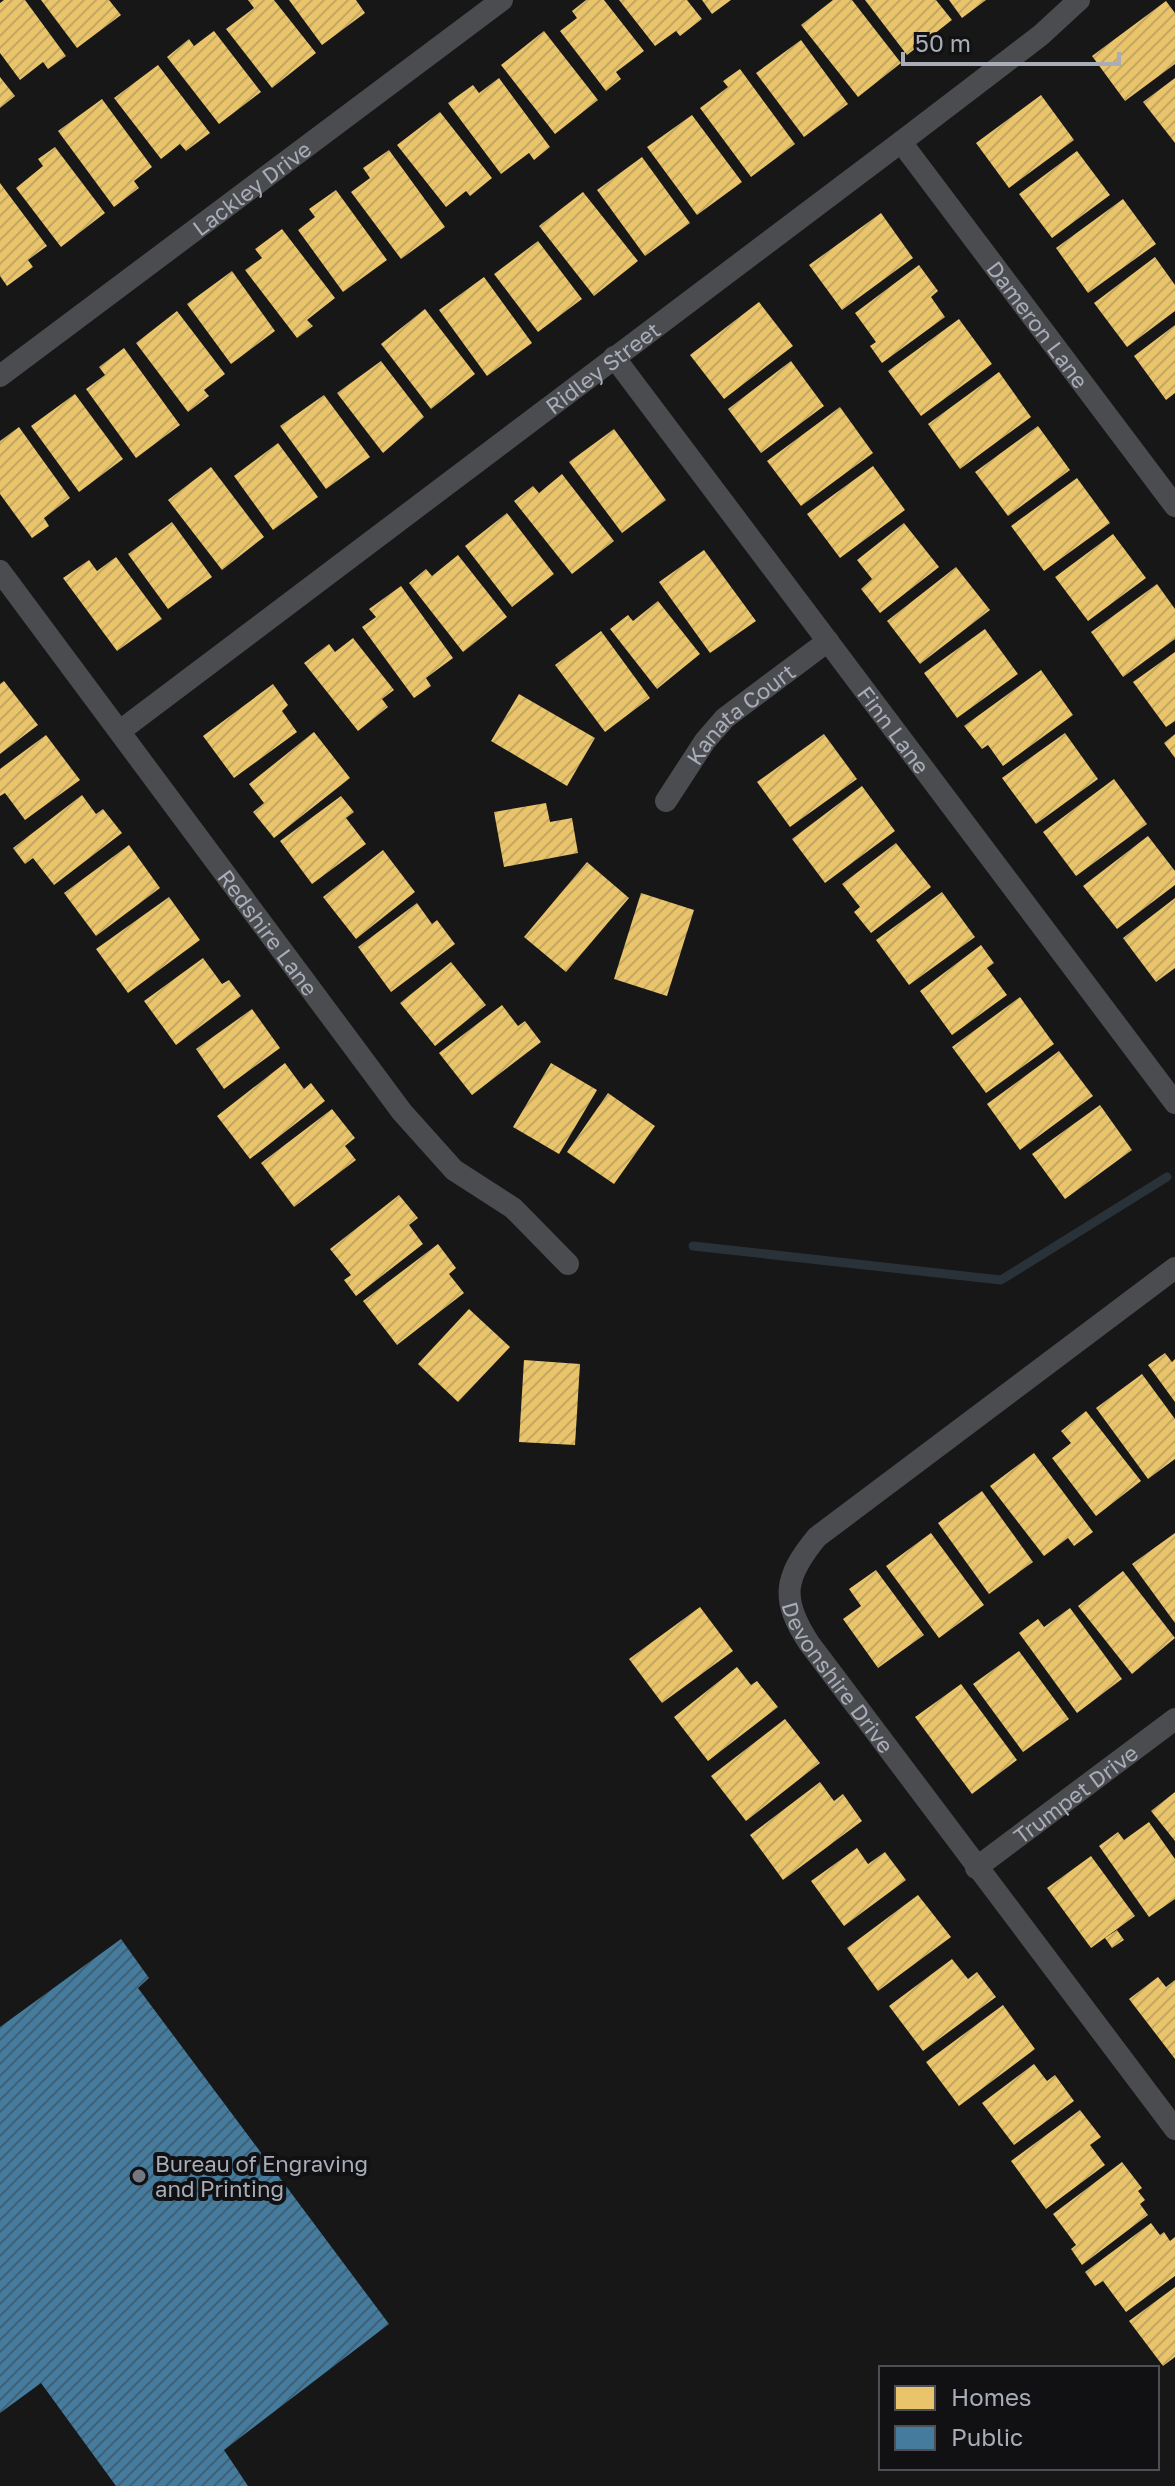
<svg xmlns="http://www.w3.org/2000/svg" width="1175" height="2486" viewBox="0 0 1175 2486" font-family="'Golos Text',sans-serif">
<style>
.homes{fill:url(#homes-hatch)}
.public{fill:url(#public-hatch)}
.lines{fill:none;stroke-linecap:round;stroke-linejoin:round}
.stream{stroke:#2a3239;stroke-width:9}
.street{stroke:#4b4c50;stroke-width:22}
.poi-dot{fill:#757880;stroke:#111113;stroke-width:3}
.labels{text-anchor:middle;dominant-baseline:central;stroke-width:8;stroke-linejoin:round;paint-order:stroke}
.street-label{font-size:22px;fill:#a8adb8;stroke:#111113}
.poi-label{font-size:22px;fill:#a8adb8;stroke:#111113;text-anchor:start}
</style>
<defs>
<pattern id="homes-hatch" width="6" height="6" patternUnits="userSpaceOnUse" patternTransform="scale(2)"><rect width="6" height="6" fill="#e9c46a"/><path d="M-1 1l2-2M0 6l6-6M5 7l2-2" fill="none" stroke="#c4a760"/></pattern>
<pattern id="public-hatch" width="6" height="6" patternUnits="userSpaceOnUse" patternTransform="scale(2)"><rect width="6" height="6" fill="#457b9d"/><path d="M-1 1l2-2M0 6l6-6M5 7l2-2" fill="none" stroke="#3e6279"/></pattern>
</defs>
<rect width="100%" height="100%" fill="#171717"/>
<g class="homes">
<path d="M4,0H25L66,56L48,69L43,62L20,80L0,53V3Z"/>
<path d="M41,0H109L121,15L77,48Z"/>
<path d="M248,0H274L316,53L272,88L226,29L254,8Z"/>
<path d="M289,0H356L365,13L322,45Z"/>
<path d="M586,0H604L644,51L616,72L621,79L606,91L560,31L577,18L572,11Z"/>
<path d="M619,0H687L702,19L680,36L676,31L655,46Z"/>
<path d="M702,0H731L712,14Z"/>
<path d="M833,0H852L901,63L858,97L801,25Z"/>
<path d="M865,0H936L952,20L907,55Z"/>
<path d="M949,0H986L962,18Z"/>
<path d="M1166,1L1175,13V64L1125,101L1092,56Z"/>
<path d="M214,31L261,92L219,124L167,57L189,39L194,46Z"/>
<path d="M544,31L598,100L555,134L501,65Z"/>
<path d="M801,40L848,104L804,137L756,73Z"/>
<path d="M158,65L210,133L186,151L180,144L161,159L114,98Z"/>
<path d="M740,69L795,144L751,177L700,108L728,87L723,81Z"/>
<path d="M0,77L15,96L0,108Z"/>
<path d="M499,78L550,147L534,160L529,153L501,174L448,103L473,85L479,93Z"/>
<path d="M1175,78V143L1143,102Z"/>
<path d="M1041,95L1074,140L1009,188L976,143Z"/>
<path d="M102,99L152,167L134,181L139,188L114,207L58,131Z"/>
<path d="M440,112L492,178L470,196L466,191L446,207L397,145Z"/>
<path d="M692,115L742,182L697,215L647,147Z"/>
<path d="M55,147L105,213L61,247L16,188L43,166L38,159Z"/>
<path d="M389,150L445,227L401,259L351,192L370,178L363,168Z"/>
<path d="M1077,151L1110,195L1052,238L1019,194Z"/>
<path d="M642,157L690,223L645,256L597,190Z"/>
<path d="M0,183L47,246L28,260L33,267L7,286L0,276Z"/>
<path d="M336,190L387,260L343,292L298,230L315,217L309,209Z"/>
<path d="M583,192L638,261L594,296L539,226Z"/>
<path d="M1123,199L1156,244L1088,293L1056,248Z"/>
<path d="M881,213L913,258L842,310L809,265Z"/>
<path d="M282,229L335,298L307,320L313,326L297,338L245,270L262,258L255,249Z"/>
<path d="M538,241L582,299L538,332L494,274Z"/>
<path d="M1155,257L1175,285V311L1127,347L1094,303Z"/>
<path d="M919,265L938,291L931,297L945,317L882,363L870,346L876,342L855,313Z"/>
<path d="M232,271L275,331L231,364L187,304Z"/>
<path d="M484,277L532,343L487,376L439,310Z"/>
<path d="M759,302L793,346L724,399L690,355Z"/>
<path d="M425,309L475,374L431,409L381,344Z"/>
<path d="M177,311L225,374L204,390L209,396L188,412L136,343Z"/>
<path d="M959,319L992,364L921,416L888,371Z"/>
<path d="M1175,325V393L1166,400L1134,356Z"/>
<path d="M124,348L180,425L136,458L86,389L105,375L99,367Z"/>
<path d="M381,361L424,417L383,453L337,393Z"/>
<path d="M791,361L824,406L761,453L728,409Z"/>
<path d="M999,372L1031,417L960,469L928,424Z"/>
<path d="M75,394L123,459L79,492L31,426Z"/>
<path d="M324,395L370,457L326,489L280,426Z"/>
<path d="M840,407L873,453L801,506L767,461Z"/>
<path d="M1038,426L1070,470L1008,516L975,472Z"/>
<path d="M19,427L70,498L44,518L49,526L32,538L0,494V441Z"/>
<path d="M614,429L666,500L622,533L569,462Z"/>
<path d="M278,443L318,497L273,530L234,476Z"/>
<path d="M873,466L905,510L840,558L807,514Z"/>
<path d="M211,467L264,537L222,570L168,500Z"/>
<path d="M562,474L614,541L572,574L514,501L533,486L539,493Z"/>
<path d="M1077,478L1110,523L1044,571L1011,526Z"/>
<path d="M507,513L554,574L512,607L465,546Z"/>
<path d="M172,522L212,577L168,609L128,554Z"/>
<path d="M904,523L939,567L880,613L861,589L872,579L857,560Z"/>
<path d="M1113,534L1146,578L1088,621L1055,577Z"/>
<path d="M704,550L756,621L710,653L659,582Z"/>
<path d="M458,555L507,617L463,652L409,583L426,569L432,576Z"/>
<path d="M116,557L162,619L117,651L63,578L89,560L97,571Z"/>
<path d="M956,567L990,610L920,664L887,621Z"/>
<path d="M1157,584L1175,609V639L1123,677L1091,632Z"/>
<path d="M401,586L453,658L426,678L431,686L414,698L362,627L376,617L369,609Z"/>
<path d="M658,601L700,654L657,689L610,629L628,615L633,621Z"/>
<path d="M985,629L1018,674L957,718L924,673Z"/>
<path d="M601,631L650,698L605,732L555,665Z"/>
<path d="M353,638L394,690L382,699L388,707L358,731L304,663L329,644L335,652Z"/>
<path d="M1175,652V721L1166,727L1133,682Z"/>
<path d="M1041,670L1073,715L1003,766L988,745L982,749L964,726Z"/>
<path d="M4,681L38,725L0,754V684Z"/>
<path d="M273,684L288,705L282,711L297,732L234,778L203,736Z"/>
<path d="M519,694L595,738L567,786L491,741Z"/>
<path d="M314,732L350,778L274,838L253,812L264,803L249,784Z"/>
<path d="M1065,733L1098,779L1036,824L1002,778Z"/>
<path d="M824,734L857,779L790,827L757,782Z"/>
<path d="M1175,734V758L1164,743Z"/>
<path d="M46,735L80,780L25,820L5,793L0,796V769Z"/>
<path d="M1114,779L1147,824L1076,876L1043,832Z"/>
<path d="M862,786L895,831L825,883L792,839Z"/>
<path d="M82,795L96,814L103,809L122,833L54,885L33,858L25,864L13,848Z"/>
<path d="M341,796L354,812L346,818L366,844L312,884L280,841Z"/>
<path d="M546,803L550,822L572,818L578,853L504,867L494,812Z"/>
<path d="M1148,836L1175,871V885L1117,929L1083,886Z"/>
<path d="M896,843L931,887L871,933L854,912L860,907L842,884Z"/>
<path d="M129,845L160,888L96,936L64,893Z"/>
<path d="M383,850L415,892L356,939L323,897Z"/>
<path d="M587,862L629,898L566,972L524,937Z"/>
<path d="M942,892L975,937L909,985L876,940Z"/>
<path d="M641,893L694,910L667,996L614,979Z"/>
<path d="M169,897L200,940L128,993L96,949Z"/>
<path d="M1175,898V968L1156,982L1123,938Z"/>
<path d="M417,903L432,924L437,920L455,944L391,992L358,947Z"/>
<path d="M981,945L994,963L987,968L1007,995L952,1035L920,991Z"/>
<path d="M203,958L222,984L229,980L241,996L176,1045L144,1001Z"/>
<path d="M451,962L486,1005L435,1046L400,1003Z"/>
<path d="M1020,997L1054,1044L986,1093L952,1047Z"/>
<path d="M502,1005L518,1026L525,1021L541,1042L472,1095L439,1053Z"/>
<path d="M252,1009L280,1048L224,1089L196,1049Z"/>
<path d="M1059,1051L1093,1096L1020,1150L987,1104Z"/>
<path d="M285,1063L304,1089L311,1083L325,1101L250,1159L217,1116Z"/>
<path d="M551,1063L597,1090L559,1154L513,1127Z"/>
<path d="M608,1093L655,1126L614,1184L567,1152Z"/>
<path d="M1100,1105L1132,1150L1065,1199L1032,1154Z"/>
<path d="M332,1109L355,1138L345,1146L356,1160L294,1207L261,1163Z"/>
<path d="M399,1195L418,1218L409,1225L423,1244L356,1296L344,1280L351,1275L330,1249Z"/>
<path d="M438,1244L456,1268L449,1274L464,1293L397,1345L363,1301Z"/>
<path d="M469,1309L510,1347L458,1402L418,1364Z"/>
<path d="M1165,1353L1172,1362L1175,1359V1402L1148,1365Z"/>
<path d="M524,1360L580,1364L575,1445L519,1442Z"/>
<path d="M1142,1374L1175,1419V1459L1148,1479L1096,1408Z"/>
<path d="M1086,1411L1141,1481L1096,1516L1052,1458L1071,1443L1061,1431Z"/>
<path d="M1034,1453L1093,1532L1074,1546L1068,1538L1044,1556L990,1486Z"/>
<path d="M982,1491L1033,1562L989,1594L938,1523Z"/>
<path d="M931,1533L984,1605L939,1638L886,1566Z"/>
<path d="M1175,1533V1623L1132,1564Z"/>
<path d="M876,1570L924,1635L878,1668L843,1619L861,1606L849,1589Z"/>
<path d="M1123,1571L1175,1638L1132,1674L1078,1606Z"/>
<path d="M700,1607L733,1651L662,1703L629,1659Z"/>
<path d="M1070,1608L1122,1679L1077,1713L1019,1633L1038,1619L1044,1627Z"/>
<path d="M1019,1651L1069,1719L1023,1752L973,1684Z"/>
<path d="M737,1667L751,1685L757,1681L778,1707L708,1761L674,1717Z"/>
<path d="M961,1684L1017,1760L972,1794L915,1717Z"/>
<path d="M785,1719L820,1763L746,1821L711,1776Z"/>
<path d="M820,1782L834,1801L843,1794L862,1821L783,1880L750,1835Z"/>
<path d="M1175,1792V1841L1151,1811Z"/>
<path d="M1149,1822L1175,1859V1899L1149,1917L1099,1846L1118,1832L1124,1840Z"/>
<path d="M857,1848L868,1864L885,1852L906,1880L844,1926L811,1881Z"/>
<path d="M1091,1856L1135,1916L1091,1948L1047,1888Z"/>
<path d="M918,1895L951,1937L878,1991L847,1948Z"/>
<path d="M1117,1930L1124,1940L1112,1948L1105,1938Z"/>
<path d="M952,1959L968,1979L977,1972L996,1997L923,2051L889,2006Z"/>
<path d="M1158,1977L1166,1987L1175,1980V2059L1129,1999Z"/>
<path d="M1003,2005L1035,2049L959,2106L926,2062Z"/>
<path d="M1034,2064L1047,2081L1055,2075L1074,2101L1014,2145L982,2103Z"/>
<path d="M1080,2110L1101,2137L1090,2145L1105,2165L1046,2209L1011,2161Z"/>
<path d="M1122,2162L1142,2188L1138,2191L1145,2200L1140,2204L1148,2215L1082,2265L1071,2249L1076,2245L1053,2214Z"/>
<path d="M1151,2223L1160,2235L1164,2232L1170,2241L1175,2237V2276L1126,2312L1103,2281L1095,2286L1085,2272Z"/>
<path d="M1175,2287V2357L1163,2366L1129,2321Z"/>
</g>
<path class="public" d="M121,1939L149,1978L138,1988L389,2324L224,2450L248,2486H116L41,2383L0,2413V2027Z"/>
<g class="lines">
<path class="stream" d="M693,1246L1001,1280L1167,1177"/>
<g class="street">
<path id="s1" d="M901,142L1175,506"/>
<path id="s2" d="M614,357L1175,1103"/>
<path id="s3" d="M0,376L502,0"/>
<path id="s4" d="M0,571L402,1112L454,1170L513,1208L568,1264"/>
<path id="s5" d="M120,731L901,142L1041,35L1079,0"/>
<path id="s6" d="M666,801L705,741L725,718L828,641"/>
<path id="s7" d="M1175,1268L817,1537C784,1577 780,1599 809,1643L1175,2129"/>
<path id="s8" d="M976,1868L1175,1719"/>
</g>
</g>
<circle class="poi-dot" cx="139" cy="2176" r="8"/>
<g class="labels">
<g class="street-label">
<text stroke="none"><textPath href="#s3" startOffset="314">Lackley Drive</textPath></text>
<text stroke="none"><textPath href="#s1" startOffset="228">Dameron Lane</textPath></text>
<text stroke="none"><textPath href="#s5" startOffset="604">Ridley Street</textPath></text>
<text stroke="none"><textPath href="#s6" startOffset="116">Kanata Court</textPath></text>
<text stroke="none"><textPath href="#s2" startOffset="466">Finn Lane</textPath></text>
<text stroke="none"><textPath href="#s4" startOffset="450">Redshire Lane</textPath></text>
<text stroke="none"><textPath href="#s7" startOffset="610">Devonshire Drive</textPath></text>
<text stroke="none"><textPath href="#s8" startOffset="124">Trumpet Drive</textPath></text>
</g>
<g class="poi-label">
<text x="155" y="2163">Bureau of Engraving<tspan x="155" dy="25">and Printing</tspan></text>
</g>
</g>
<rect x="879" y="2366" width="280" height="104" fill="#111113" stroke="#4d4f55" stroke-width="2"/>
<rect x="895" y="2386" width="40" height="24" fill="#e9c46a" stroke="#4d4f55" stroke-width="2"/>
<text x="951" y="2406" font-size="24" fill="#a8adb8">Homes</text>
<rect x="895" y="2426" width="40" height="24" fill="#457b9d" stroke="#4d4f55" stroke-width="2"/>
<text x="951" y="2446" font-size="24" fill="#a8adb8">Public</text>
<path d="M903 52v12h216v-12" fill="none" stroke="#a8adb8" stroke-width="4"/>
<text x="915" y="52" font-size="24" fill="#a8adb8" stroke="#111113" stroke-width="6" paint-order="stroke">50 m</text>
</svg>
